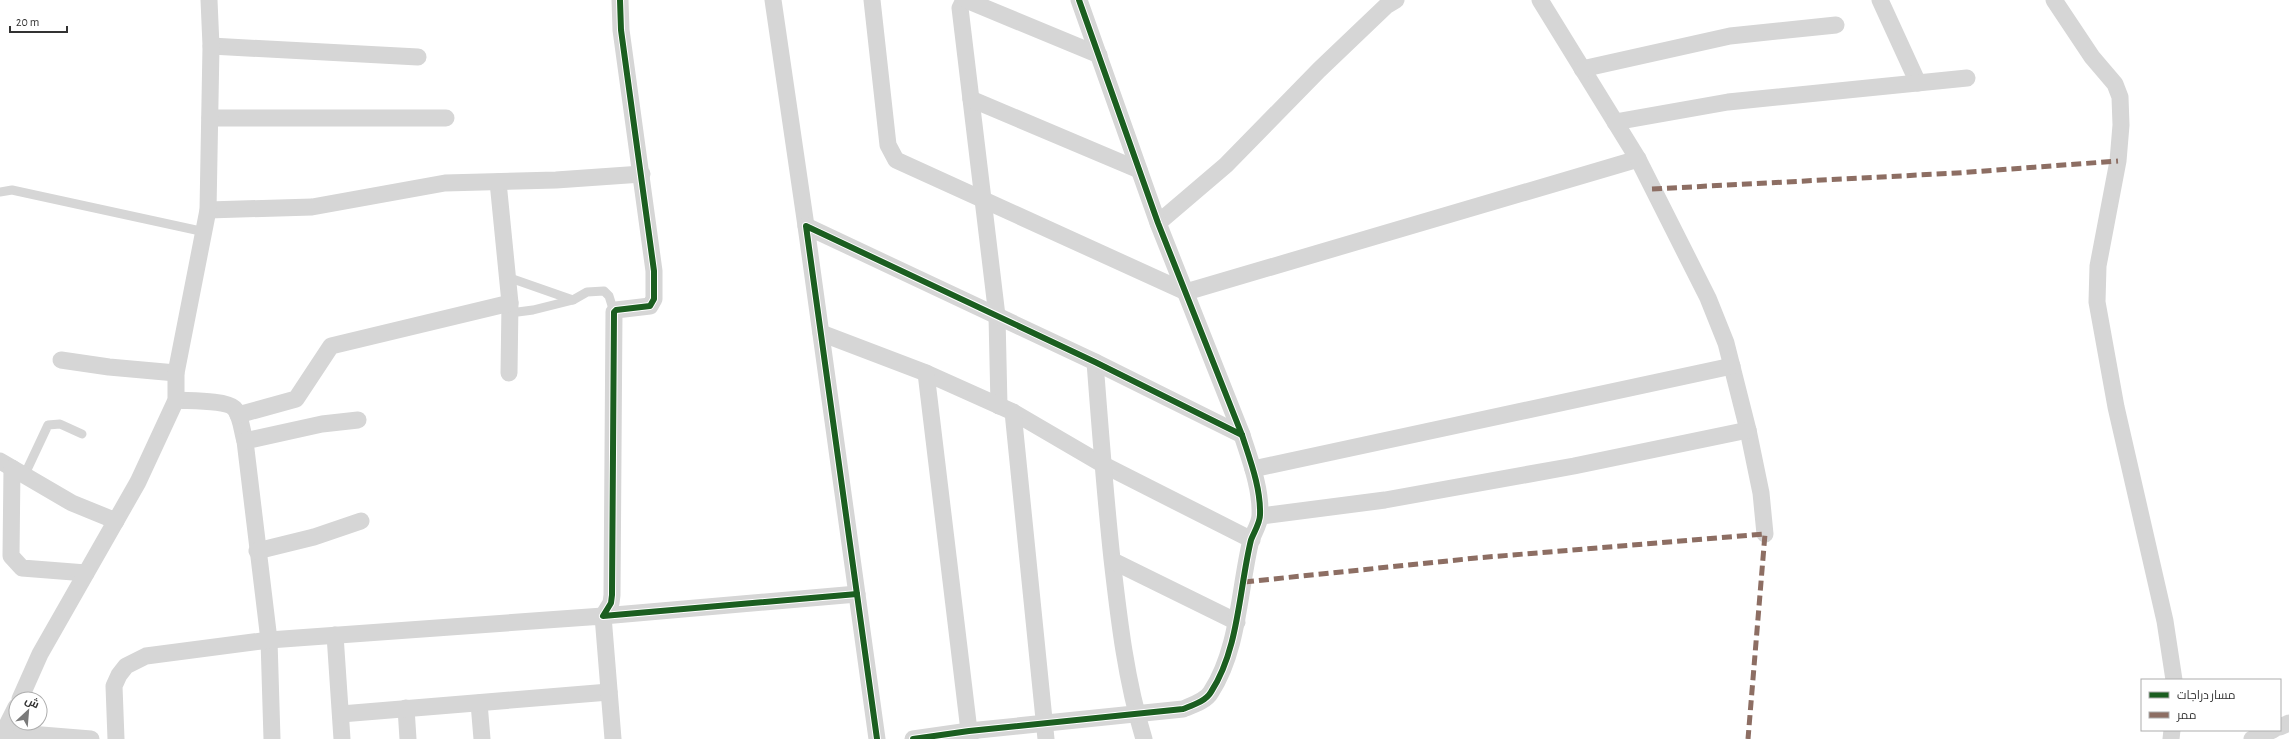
<svg xmlns="http://www.w3.org/2000/svg" width="2289" height="739" viewBox="0 0 2289 739" font-family="'Alegreya Sans',Cairo,sans-serif">
<style>
.lines{fill:none;stroke-linecap:round;stroke-linejoin:round}
.service{stroke:#d6d6d6;stroke-width:9}
.minor{stroke:#d6d6d6;stroke-width:17}
.quiet{stroke:#8d6e63;stroke-width:5;stroke-dasharray:10 5;stroke-linecap:butt}
.cycleway-casing{stroke:#fff;stroke-width:8}
.cycleway{stroke:#1b5e20;stroke-width:6}
</style>
<rect width="100%" height="100%" fill="#fff"/>
<g class="lines">
<g class="service">
<path d="M0,192L12,190L205,232"/>
<path d="M507,277L573,300"/>
<path d="M510,313L533,310L573,300L587,292L604,291L609,296L614,312"/>
<path d="M25,474L48,425L60,424L82,434"/>
</g>
<g class="minor">
<path d="M620,0L621,30L654,271V299L650,306L616,310L614,312L612,595L611,603L603,616L857,594"/>
<path d="M773,0L806,226"/>
<path d="M872,0L888,145L896,160L1186,292L1638,159"/>
<path d="M964,0L960,8L997,316L999,406"/>
<path d="M966,0L1099,55"/>
<path d="M1540,0L1638,159L1708,298L1726,343L1748,430L1761,493L1765,534"/>
<path d="M1880,0L1918,83"/>
<path d="M2054,0L2092,57L2115,84L2120,97L2121,125L2118,161L2098,266L2097,302L2116,407L2165,621L2174,680"/>
<path d="M211,46L418,57"/>
<path d="M1582,69L1730,36L1836,25"/>
<path d="M971,99L1139,170"/>
<path d="M210,118H446"/>
<path d="M1615,122L1728,102L1967,78"/>
<path d="M498,182L510,303L509,373"/>
<path d="M208,210L312,207L445,183L556,180L642,174"/>
<path d="M1158,223L1226,165L1319,70L1386,6L1396,0"/>
<path d="M821,333L926,373L1013,412L1102,464L1252,540"/>
<path d="M61,360L109,367L176,373"/>
<path d="M1095,362C1100,428 1105,494 1112,559C1119,620 1126,681 1144,739"/>
<path d="M926,373L970,739"/>
<path d="M176,400C188,401 226,400 234,408C241,415 242,432 245,441L269,640L272,739"/>
<path d="M1013,412L1046,739"/>
<path d="M238,415L296,399L331,346L510,303"/>
<path d="M245,441L322,424L358,420"/>
<path d="M0,461L72,503L116,521"/>
<path d="M12,468L11,556L22,568L86,573"/>
<path d="M1253,469L1732,366"/>
<path d="M1261,516L1385,500L1574,466L1748,430"/>
<path d="M257,551L314,537L361,521"/>
<path d="M1113,561L1237,622"/>
<path d="M335,635L342,739"/>
<path d="M20,699L40,654L138,482L176,400V373L208,210L211,46L209,0"/>
<path d="M479,703L482,739"/>
<path d="M406,708L408,739"/>
<path d="M341,714L609,692"/>
<path d="M2280,727L2289,723"/>
<path d="M5,732L91,739"/>
<path d="M0,739L16,707"/>
<path d="M116,739L114,686L119,675L126,666L146,656L269,640L603,616L613,739"/>
<path d="M877,739L806,226L1095,362L1242,435"/>
<path d="M913,739L969,731L1183,709C1193,705 1206,701 1211,692C1239,649 1239,589 1251,540C1254,532 1260,523 1260,515C1261,488 1250,460 1242,435L1158,223L1079,0"/>
<path d="M2171,739L2172,730"/>
<path d="M2252,739L2273,730"/>
</g>
<g class="quiet">
<path d="M1652,189L1957,173L2118,161"/>
<path d="M1244,582L1476,558L1765,534L1748,739"/>
</g>
<defs>
<g id="cycleway">
<path d="M620,0L621,30L654,271V299L650,306L616,310L614,312L612,595L611,603L603,616L857,594"/>
<path d="M877,739L806,226L1095,362L1242,435"/>
<path d="M913,739L969,731L1183,709C1193,705 1206,701 1211,692C1239,649 1239,589 1251,540C1254,532 1260,523 1260,515C1261,488 1250,460 1242,435L1158,223L1079,0"/>
</g>
</defs>
<use href="#cycleway" class="cycleway-casing"/>
<use href="#cycleway" class="cycleway"/>
</g>
<rect x="2141" y="679" width="140" height="52" fill="#ffffff" stroke="#adadad"/>
<rect x="2149" y="692" width="20" height="6" fill="#1b5e20" stroke="#adadad"/>
<text x="2177" y="699" font-size="12" fill="#323232">مسار دراجات</text>
<rect x="2149" y="712" width="20" height="6" fill="#8d6e63" stroke="#adadad"/>
<text x="2177" y="719" font-size="12" fill="#323232">ممر</text>
<g transform="translate(28 711) rotate(26)"><circle r="19" fill="#ffffff" stroke="#adadad"/>
<path d="M0-3L7 15L0 10L-7 15Z" fill="#7a7a7a"/>
<text y="-6" font-size="11" font-weight="bold" text-anchor="middle" fill="#323232">ش</text>
</g>
<path d="M10 26v6h57v-6" fill="none" stroke="#323232" stroke-width="2"/>
<text x="16" y="26" font-size="12" fill="#323232" stroke="#ffffff" stroke-width="3" paint-order="stroke">20 m</text>
</svg>
